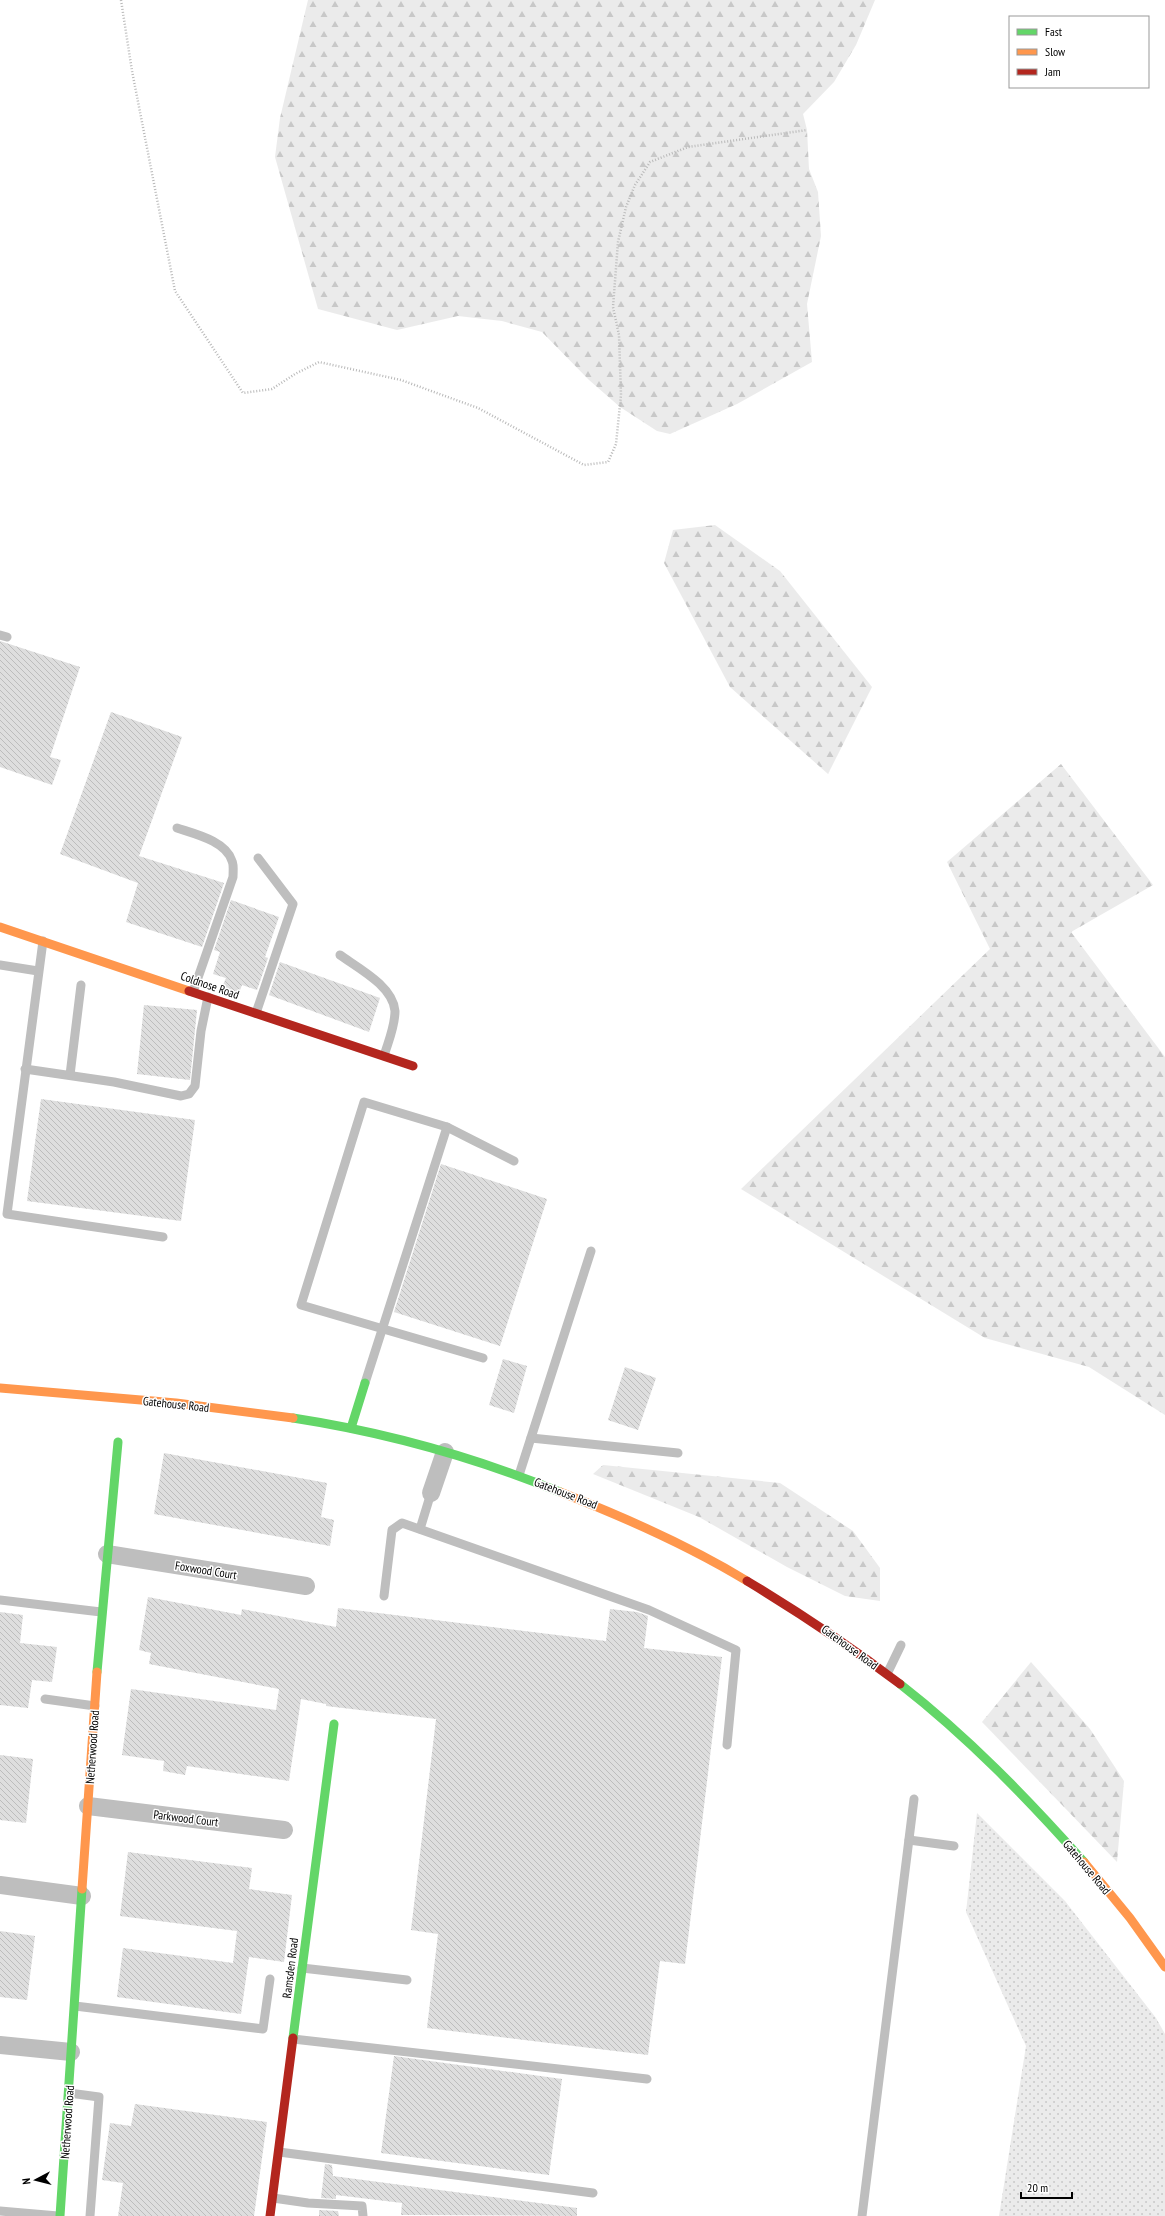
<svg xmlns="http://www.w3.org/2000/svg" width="1165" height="2216" viewBox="0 0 1165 2216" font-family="'PT Sans Narrow',sans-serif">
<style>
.grass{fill:url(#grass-dots)}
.forest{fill:url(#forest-firs)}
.building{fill:url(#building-back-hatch)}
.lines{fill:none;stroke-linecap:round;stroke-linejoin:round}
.path{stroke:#b9b9b9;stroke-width:2.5;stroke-dasharray:1 2;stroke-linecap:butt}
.lane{stroke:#bebebe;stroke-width:9}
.street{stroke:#bebebe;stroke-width:18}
.fast{stroke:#63d668;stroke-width:9}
.slow{stroke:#ff974d;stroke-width:9}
.jam{stroke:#b3261e;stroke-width:9}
.labels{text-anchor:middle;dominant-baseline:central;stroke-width:3;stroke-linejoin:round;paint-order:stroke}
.street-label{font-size:12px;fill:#000;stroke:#fff}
</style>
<defs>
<pattern id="grass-dots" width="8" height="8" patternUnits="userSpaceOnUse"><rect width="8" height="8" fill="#ebebeb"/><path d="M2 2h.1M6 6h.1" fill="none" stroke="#c8c8c8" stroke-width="1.8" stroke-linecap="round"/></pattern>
<pattern id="forest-firs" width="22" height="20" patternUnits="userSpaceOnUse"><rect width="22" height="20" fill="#ebebeb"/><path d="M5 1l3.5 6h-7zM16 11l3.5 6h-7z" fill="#c8c8c8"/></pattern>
<pattern id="building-back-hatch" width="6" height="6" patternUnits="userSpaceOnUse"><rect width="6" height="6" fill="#dedede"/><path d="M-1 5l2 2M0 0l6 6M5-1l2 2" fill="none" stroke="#bdbdbd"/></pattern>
</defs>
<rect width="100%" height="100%" fill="#fff"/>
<path class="grass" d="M977,1813L1065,1901L1156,2018L1165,2034V2216H999L1026,2046L966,1912Z"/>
<g class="forest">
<path d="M308,0H875L856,45L834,82L803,114L807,130L809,169L818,192L821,236L807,304L812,362L737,404L670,434L657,431L620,407L589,380L542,332L502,321L458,316L397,330L318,309L275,157L280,118Z"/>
<path d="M715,525L780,571L872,687L828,774L730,687L664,563L673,530Z"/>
<path d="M1061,764L1153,885L1071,932L1165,1057V1415L1089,1367L985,1338L741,1189L990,949L947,862Z"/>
<path d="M603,1465L780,1483L853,1531L880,1568V1601L845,1596L787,1567L699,1517L593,1474Z"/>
<path d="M1031,1662L1090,1729L1124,1781L1117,1862L982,1722Z"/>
</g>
<g class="building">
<path d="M0,641L80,667L50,757L61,760L52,785L0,767Z"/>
<path d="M111,712L182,737L139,856L224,883L202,947L126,922L138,883L60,854Z"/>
<path d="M231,900L279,917L265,957L268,958L257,990L242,985L239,993L222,987L226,978L213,974L220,952L214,950Z"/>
<path d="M280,962L380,998L369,1032L269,995Z"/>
<path d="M144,1005L197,1010L190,1080L137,1074Z"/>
<path d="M41,1099L195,1120L181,1221L27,1201Z"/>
<path d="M441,1164L547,1199L500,1346L394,1312Z"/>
<path d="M503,1359L527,1366L514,1413L489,1405Z"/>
<path d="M625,1367L656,1378L638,1430L608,1420Z"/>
<path d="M164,1453L327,1483L321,1517L334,1520L330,1546L154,1514Z"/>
<path d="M148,1597L241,1615L242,1609L336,1627L338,1608L606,1641L610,1609L637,1612L648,1616L644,1648L722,1657L685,1964L660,1961L648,2055L427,2028L438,1934L411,1930L436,1719L326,1706V1704L301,1699L289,1781L187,1766L185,1775L163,1771L164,1761L122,1755L131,1689L276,1710L279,1689L149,1664L151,1653L139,1650Z"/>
<path d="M0,1612L23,1615L20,1643L57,1647L52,1682L32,1680L28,1708L0,1705Z"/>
<path d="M0,1755L33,1759L26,1823L0,1820Z"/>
<path d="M128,1852L252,1868L249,1889L292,1895L284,1962L249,1957L241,2014L117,1997L123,1948L233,1963L237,1931L120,1916Z"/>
<path d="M0,1931L35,1936L27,2000L0,1997Z"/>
<path d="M394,2056L562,2079L549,2175L381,2153Z"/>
<path d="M135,2104L267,2122L254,2216H118L123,2183L102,2180L110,2123L131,2126Z"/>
<path d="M325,2164L332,2165L333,2176L577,2208V2216L401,2215L402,2203L336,2195V2199L321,2198Z"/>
<path d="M319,2210L338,2211L339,2216H319Z"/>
</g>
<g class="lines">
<path class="path" d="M121,0L132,71L175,291L243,393L272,389L295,374L319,362L401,380L478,408L584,465L608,462L616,444L621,395L619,335L613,307L618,242L626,207L635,185L650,162L688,147L807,130"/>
<g class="lane">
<path d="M0,635L7,637"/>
<path d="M177,828C195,834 226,841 232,861C234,865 233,872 233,877L193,992"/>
<path d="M43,941L7,1214L163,1237"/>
<path d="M340,955C358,968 393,986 395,1011C395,1027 388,1042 384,1056"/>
<path d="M0,965L38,971"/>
<path d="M256,1013L293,904L258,858"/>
<path d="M25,1069L114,1082L181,1096L189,1094L195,1086L201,1031L208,997"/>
<path d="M70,1075L81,985"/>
<path d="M483,1358L301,1305L364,1102L447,1127L514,1161"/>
<path d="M365,1383L447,1127"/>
<path d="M531,1438L678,1453"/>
<path d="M519,1475L591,1251"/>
<path d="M420,1529L431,1493"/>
<path d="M384,1596L392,1530L402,1523L649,1610L736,1650L727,1745"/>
<path d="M0,1600L101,1612"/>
<path d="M887,1674L901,1645"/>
<path d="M45,1699L95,1706"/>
<path d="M909,1840L954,1846"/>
<path d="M302,1968L407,1980"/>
<path d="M75,2006L263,2029L270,1979"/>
<path d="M293,2039L647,2079"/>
<path d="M69,2093L99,2097L90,2216"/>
<path d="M279,2152L593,2193"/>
<path d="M273,2198L308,2203L362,2206L363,2216"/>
<path d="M0,2211L58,2216"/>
<path d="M862,2216L914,1799"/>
</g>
<g class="street">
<path d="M431,1493L445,1452"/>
<path d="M107,1554L306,1586"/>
<path d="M88,1806L284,1830"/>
<path d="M0,1885L82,1896"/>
<path d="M0,2045L71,2052"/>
</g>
<g class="fast">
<path d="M293,1418C384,1432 474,1457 560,1492"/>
<path d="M351,1428L365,1383"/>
<path d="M97,1672L118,1442"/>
<path d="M900,1684C968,1737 1027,1798 1084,1862"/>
<path d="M293,2038L334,1724"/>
<path d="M60,2216L82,1889"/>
</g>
<g class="slow">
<path d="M0,927L189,991"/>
<path d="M0,1388L176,1403L293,1418"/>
<path d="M560,1492C624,1517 688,1545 747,1581"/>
<path d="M1084,1862L1130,1918L1165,1967"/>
<path d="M82,1889L97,1672"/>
</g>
<g class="jam">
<path d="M189,991L413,1066"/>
<path d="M747,1581C800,1613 851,1647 900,1684"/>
<path d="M270,2216L293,2038"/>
</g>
</g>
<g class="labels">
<g class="street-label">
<text transform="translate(210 985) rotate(19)">Coldnose Road</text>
<text transform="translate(176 1404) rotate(6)">Gatehouse Road</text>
<text transform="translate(566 1493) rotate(21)">Gatehouse Road</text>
<text transform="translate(206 1570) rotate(9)">Foxwood Court</text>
<text transform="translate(850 1647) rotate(36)">Gatehouse Road</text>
<text transform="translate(92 1747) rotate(-86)">Netherwood Road</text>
<text transform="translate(186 1818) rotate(7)">Parkwood Court</text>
<text transform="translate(1087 1867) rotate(50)">Gatehouse Road</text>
<text transform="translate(290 1968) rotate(-83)">Ramsden Road</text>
<text transform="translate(67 2122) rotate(-86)">Netherwood Road</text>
</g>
</g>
<rect x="1009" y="16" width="140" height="72" fill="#ffffff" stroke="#999999"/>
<rect x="1017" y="29" width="20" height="6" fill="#63d668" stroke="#999999"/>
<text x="1045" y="36" font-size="12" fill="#000000">Fast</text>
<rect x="1017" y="49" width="20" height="6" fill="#ff974d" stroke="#999999"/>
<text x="1045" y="56" font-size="12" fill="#000000">Slow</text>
<rect x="1017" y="69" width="20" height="6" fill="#b3261e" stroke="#999999"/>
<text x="1045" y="76" font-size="12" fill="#000000">Jam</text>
<g transform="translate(36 2180) rotate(263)" stroke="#ffffff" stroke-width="3" paint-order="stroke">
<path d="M0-3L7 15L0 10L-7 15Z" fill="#000000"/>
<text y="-6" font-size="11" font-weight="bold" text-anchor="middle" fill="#000000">N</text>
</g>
<path d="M1021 2192v6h51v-6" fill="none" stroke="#000000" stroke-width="2"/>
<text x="1027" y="2192" font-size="12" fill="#000000" stroke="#ffffff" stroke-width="3" paint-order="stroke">20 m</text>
</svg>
